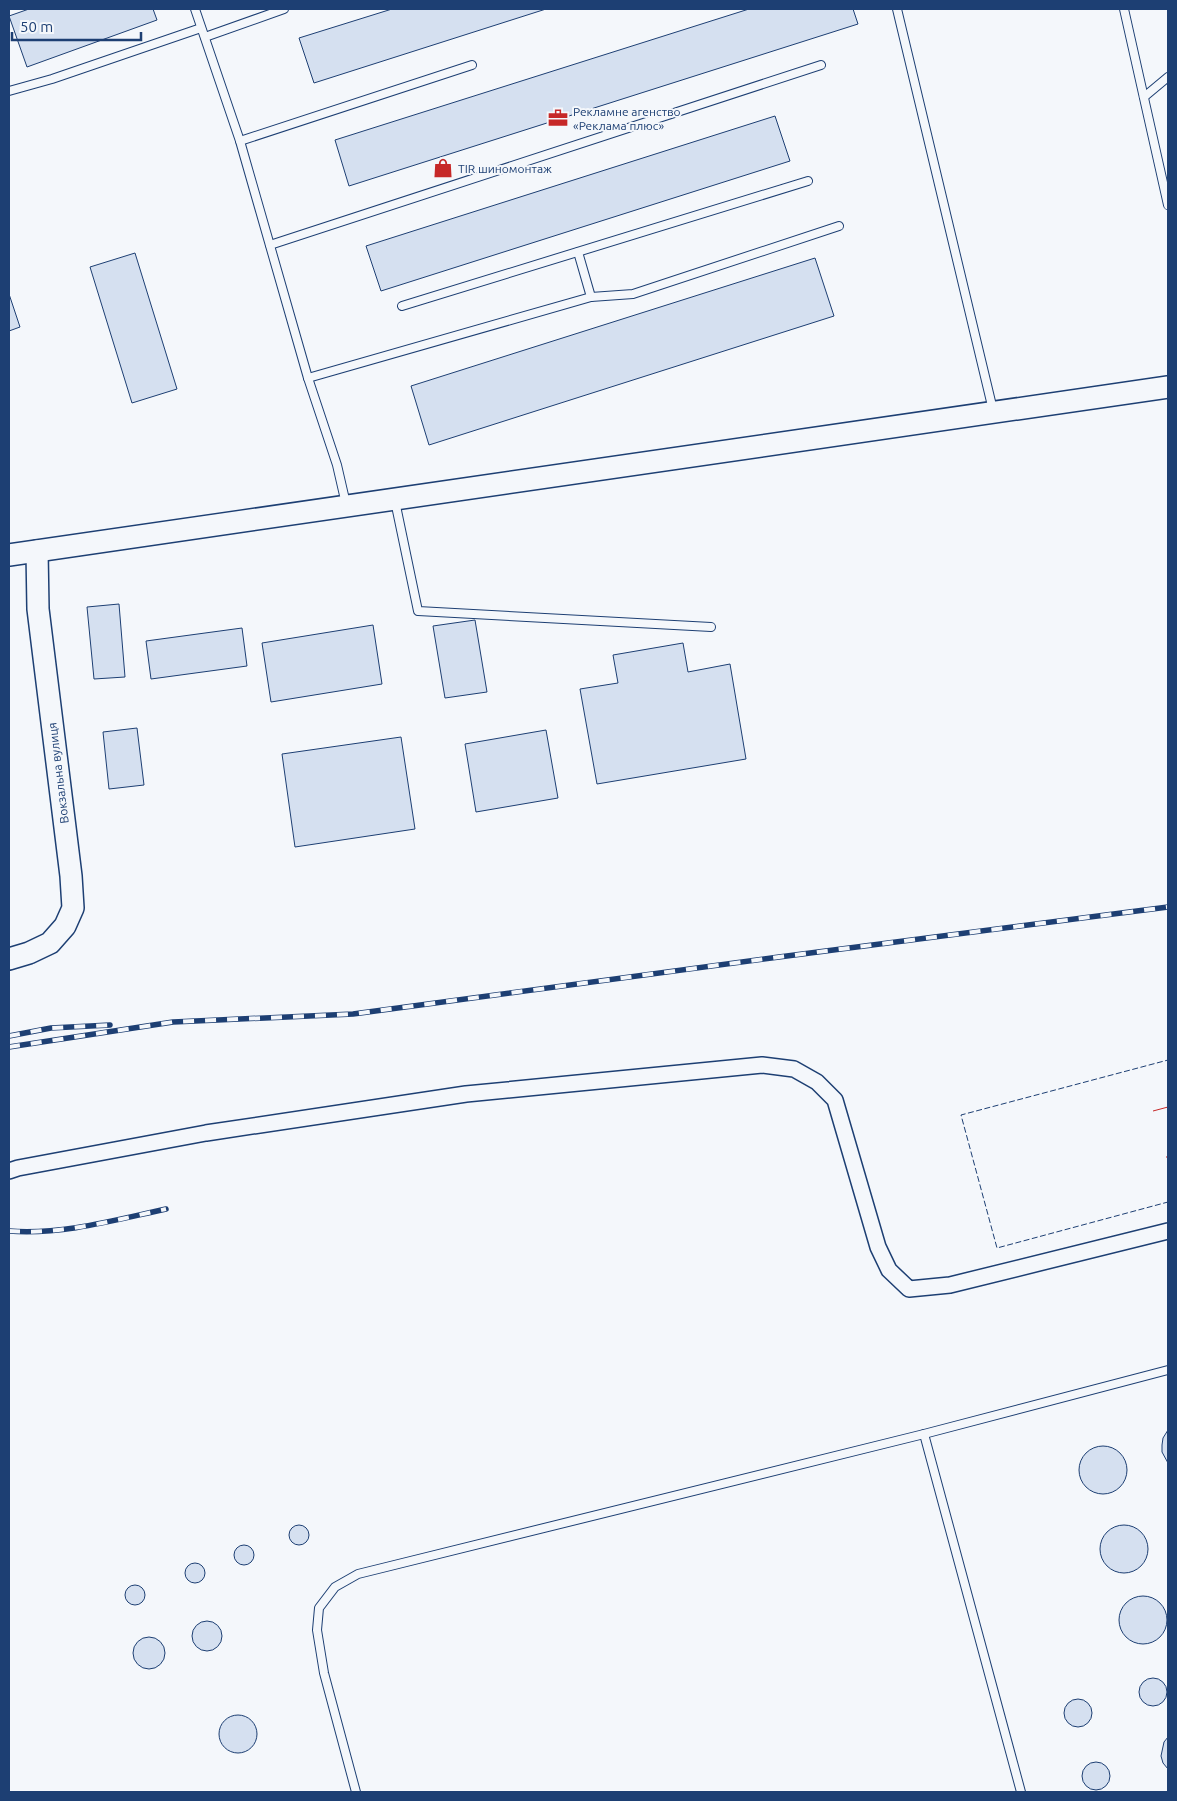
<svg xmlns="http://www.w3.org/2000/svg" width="1177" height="1801" viewBox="0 0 1177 1801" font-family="Ubuntu,sans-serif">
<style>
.building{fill:#d5e0f0;stroke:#1d3f73}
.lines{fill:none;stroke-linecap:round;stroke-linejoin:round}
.lane-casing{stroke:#1d3f73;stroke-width:10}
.street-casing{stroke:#1d3f73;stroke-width:18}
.secondary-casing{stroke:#1d3f73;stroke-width:24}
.lane{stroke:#f4f7fb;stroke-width:8}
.street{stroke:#f4f7fb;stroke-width:15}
.secondary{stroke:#f4f7fb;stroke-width:21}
.rail-casing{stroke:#1d3f73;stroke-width:5.5}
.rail{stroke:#f4f7fb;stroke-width:4;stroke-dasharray:11;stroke-linecap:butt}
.fence{stroke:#1d3f73;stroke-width:1;stroke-dasharray:6 2.5;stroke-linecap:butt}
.power{stroke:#c62828;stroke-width:1;stroke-dasharray:18 4 2.5 4;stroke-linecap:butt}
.labels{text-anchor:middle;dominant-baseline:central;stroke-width:4;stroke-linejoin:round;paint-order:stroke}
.poi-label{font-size:12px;fill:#1d3f73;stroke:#f4f7fb;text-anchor:start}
.street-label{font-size:12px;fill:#1d3f73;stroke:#f4f7fb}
</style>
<rect width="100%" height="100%" fill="#f4f7fb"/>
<g class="building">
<path d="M29,9H153L157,20L27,67L9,16Z"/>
<path d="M392,9H546L314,83L299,38Z"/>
<path d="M749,9H853L858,24L349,186L335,140Z"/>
<path d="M775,116L790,161L381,291L366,246Z"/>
<path d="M135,253L177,389L132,403L90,267Z"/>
<path d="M815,258L834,316L429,445L411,386Z"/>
<path d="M9,294L20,327L9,331Z"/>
<path d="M119,604L125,677L94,679L87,607Z"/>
<path d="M475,620L487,692L445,698L433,626Z"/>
<path d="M373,625L382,684L271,702L262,643Z"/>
<path d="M242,628L247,666L151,679L146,641Z"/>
<path d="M683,643L688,672L730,664L746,759L597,784L580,689L618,683L613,655Z"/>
<path d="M137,728L144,785L109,789L103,732Z"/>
<path d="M546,730L558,798L476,812L465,744Z"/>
<path d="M401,737L415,829L295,847L282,754Z"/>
<path d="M1168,1430V1463L1162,1452V1445L1163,1438Z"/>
<circle cx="1103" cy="1470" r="24"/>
<circle cx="299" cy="1535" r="10"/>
<circle cx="1124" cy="1549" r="24"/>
<circle cx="244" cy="1555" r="10"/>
<circle cx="195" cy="1573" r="10"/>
<circle cx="135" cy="1595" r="10"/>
<circle cx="1143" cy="1620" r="24"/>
<circle cx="207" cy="1636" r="15"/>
<circle cx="149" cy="1653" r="16"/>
<circle cx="1153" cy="1692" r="14"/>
<circle cx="1078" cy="1713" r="14"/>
<circle cx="238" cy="1734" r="19"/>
<path d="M1168,1737V1769L1163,1763L1161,1756L1164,1742Z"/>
<circle cx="1096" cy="1776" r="14"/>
</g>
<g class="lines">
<defs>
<g id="lane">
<path d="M195,9L240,141L308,378L337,465L346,504"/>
<path d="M897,9L993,410"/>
<path d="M1124,9L1168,205"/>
<path d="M205,37L284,9"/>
<path d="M9,91L52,79L201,28"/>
<path d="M1144,97L1168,77"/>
<path d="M240,141L472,65"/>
<path d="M270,245L821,65"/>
<path d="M578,252L591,297"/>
<path d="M402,306L808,181"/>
<path d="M308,378L591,297L633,294L839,226"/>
<path d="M395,501L418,611L711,627"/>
<path d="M924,1434L1021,1792"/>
<path d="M356,1792L324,1673L317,1630L319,1608L335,1587L358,1574L924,1434L1168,1370"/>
</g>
<path id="street" d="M9,1171L18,1168L206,1133L466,1094L762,1065L794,1069L817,1082L835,1100L878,1247L889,1270L909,1289L950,1285L1168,1231"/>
<g id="secondary">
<path d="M9,555L1168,387"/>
<path d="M9,959L29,953L50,943L65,926L73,908L71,876L38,609L37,551"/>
</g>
</defs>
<use href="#lane" class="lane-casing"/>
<use href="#street" class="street-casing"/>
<use href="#secondary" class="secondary-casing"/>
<use href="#lane" class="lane"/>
<use href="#street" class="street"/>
<use href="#secondary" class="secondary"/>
<defs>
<g id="rail">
<path d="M9,1036L51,1028L110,1025"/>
<path d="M9,1047L173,1022L353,1014L779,957L1168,907"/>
<path d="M9,1231C62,1235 115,1220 166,1209"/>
</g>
</defs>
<use href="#rail" class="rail-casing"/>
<use href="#rail" class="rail"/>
<path class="fence" d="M1168,1063V1060L961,1115L997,1248L1168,1202"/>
<g class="power">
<path d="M1153,1111L1168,1107"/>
<path d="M1166,1157H1168"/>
</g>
</g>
<defs>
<symbol id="office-bare" viewBox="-9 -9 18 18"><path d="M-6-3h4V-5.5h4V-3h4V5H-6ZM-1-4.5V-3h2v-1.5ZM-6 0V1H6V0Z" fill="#c62828" stroke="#f4f7fb" stroke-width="2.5" paint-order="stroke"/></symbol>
<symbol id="shop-bare" viewBox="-9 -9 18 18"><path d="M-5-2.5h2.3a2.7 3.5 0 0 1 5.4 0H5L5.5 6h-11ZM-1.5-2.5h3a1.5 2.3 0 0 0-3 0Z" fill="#c62828" stroke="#f4f7fb" stroke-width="2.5" paint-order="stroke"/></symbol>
</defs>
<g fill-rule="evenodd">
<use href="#office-bare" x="544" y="104" width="28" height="28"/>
<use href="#shop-bare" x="429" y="154" width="28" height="28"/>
</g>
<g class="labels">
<g class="poi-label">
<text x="573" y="111">Рекламне агенство<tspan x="573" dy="14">«Реклама плюс»</tspan></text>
<text x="458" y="168">TIR шиномонтаж</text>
</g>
<g class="street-label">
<text transform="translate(58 773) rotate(-97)">Вокзальна вулиця</text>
</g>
</g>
<rect width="1177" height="1801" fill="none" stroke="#1d3f73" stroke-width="20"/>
<path d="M12 32v8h129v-8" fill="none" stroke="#1d3f73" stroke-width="2.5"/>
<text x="20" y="32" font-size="15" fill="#1d3f73" stroke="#f4f7fb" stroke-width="4" paint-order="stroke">50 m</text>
</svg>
